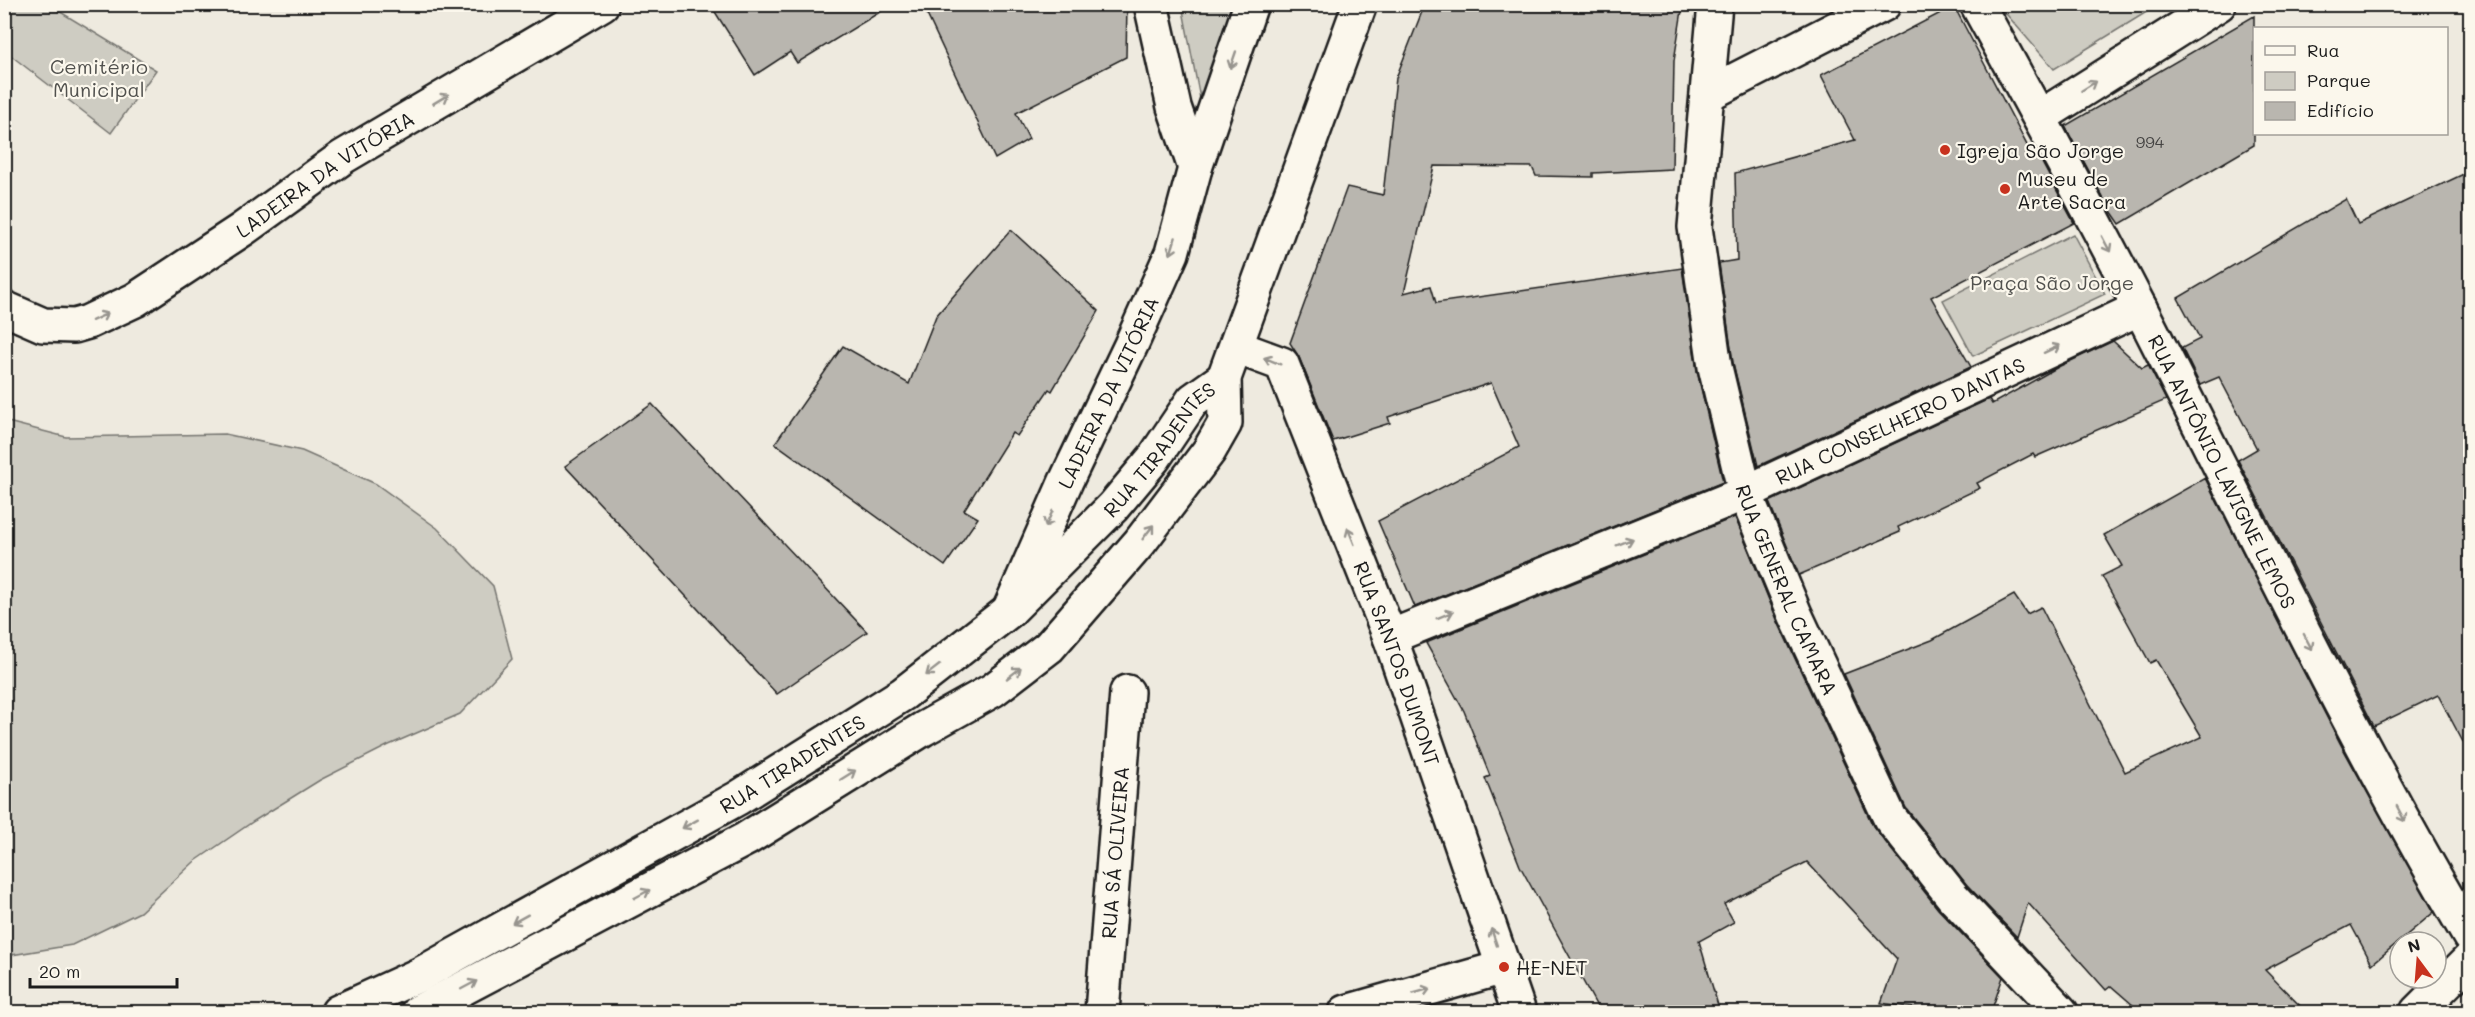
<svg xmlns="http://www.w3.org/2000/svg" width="2475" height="1017" viewBox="0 0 2475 1017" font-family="Mali,sans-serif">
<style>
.green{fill:#ceccc2;stroke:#75746f;stroke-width:1.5}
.building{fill:#b9b6af;stroke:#1c1c1c;stroke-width:1.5}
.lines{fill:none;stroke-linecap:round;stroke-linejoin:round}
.pedestrian-casing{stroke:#1c1c1c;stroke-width:38}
.minor-casing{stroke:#1c1c1c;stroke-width:38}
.tertiary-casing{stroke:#1c1c1c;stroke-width:38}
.secondary-casing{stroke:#1c1c1c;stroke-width:38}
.pedestrian{stroke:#fbf7ec;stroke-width:33}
.minor{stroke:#fbf7ec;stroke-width:33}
.tertiary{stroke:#fbf7ec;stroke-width:33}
.secondary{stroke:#fbf7ec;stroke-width:33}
.oneway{stroke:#97948e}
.poi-dot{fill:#c8321e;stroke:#fbf7ec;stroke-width:2}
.labels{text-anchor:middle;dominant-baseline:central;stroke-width:4.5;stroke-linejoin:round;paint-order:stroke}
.number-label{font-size:16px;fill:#434241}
.park-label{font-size:20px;fill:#51514e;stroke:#fbf7ec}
.poi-label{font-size:20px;fill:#1c1c1c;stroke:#fbf7ec;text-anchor:start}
.street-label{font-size:20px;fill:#1c1c1c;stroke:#fbf7ec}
</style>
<rect width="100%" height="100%" fill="#eeeadf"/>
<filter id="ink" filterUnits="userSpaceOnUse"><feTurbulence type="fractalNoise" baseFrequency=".0167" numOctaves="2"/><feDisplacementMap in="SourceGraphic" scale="12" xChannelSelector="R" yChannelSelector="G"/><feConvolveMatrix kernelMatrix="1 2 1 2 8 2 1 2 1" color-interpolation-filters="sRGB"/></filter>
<g filter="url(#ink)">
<g class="green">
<path d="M2002,4H2158V5L2054,69L2001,8Z"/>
<path d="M4,5H49L156,70L111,133L5,51Z"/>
<path d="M1182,5H1243L1203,114Z"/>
<path d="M2073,234L2105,294L1973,356L1943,300Z"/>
<path d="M4,421L66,437L225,434L302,451L376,484L437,528L493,586L512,659L460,714L389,745L320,780L254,821L194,862L140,912L72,945L5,956Z"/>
</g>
<g class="building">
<path d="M710,4H893L797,63L790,52L755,75Z"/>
<path d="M922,4H1127L1126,57L1016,113L1029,139L995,159Z"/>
<path d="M1425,4H1683L1674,61L1672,169L1593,173V177L1536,176L1532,167L1434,166L1404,293L1431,286L1436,303L1682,268L1697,371L1723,482L1415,607L1378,521L1519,447L1491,383L1388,417L1390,423L1333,441L1299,357L1290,343L1347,187L1383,195L1396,78Z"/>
<path d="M1954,6L2028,147L2032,144L2074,223L1931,297L1971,367L1758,466L1733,363L1719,263L1737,260L1735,173L1855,140L1821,75Z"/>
<path d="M2254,16V145L2120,224L2107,205L2065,126Z"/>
<path d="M2470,171V755L2438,695L2374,726L2238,460L2257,449L2219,377L2200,385L2182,348L2200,339L2178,298L2346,199L2358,224Z"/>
<path d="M1011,230L1099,311L1052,391L1049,389L1017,436L1012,433L964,510L978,518L945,566L775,443L843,346L909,384L936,316Z"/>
<path d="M2113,341L2142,368L2148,365L2166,400L2035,457L2033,454L1977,483L1980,488L1898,527L1900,532L1799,575L1769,502L1989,399L1992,404L2060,366Z"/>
<path d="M652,404L867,632L777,694L565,466Z"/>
<path d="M2205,478L2340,743L2434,912L2372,964L2351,925L2265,970L2306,1012H2141L2111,986L2106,990L2028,903L2017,937L1967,885L1906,808L1844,674L1932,640L2014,595L2027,614L2041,607L2125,772L2202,737L2156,660L2150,663L2102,576L2122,566L2104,535Z"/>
<path d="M1735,517L1778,622L1873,826L1938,909L2003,977L1991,1012H1941L1881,1003L1897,959L1807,862L1724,904L1734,922L1699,941L1720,1012H1600L1520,866L1485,778L1490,776L1464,711L1426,643Z"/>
</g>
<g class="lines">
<defs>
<g id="pedestrian">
<path id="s1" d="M1102,1012L1127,692"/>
</g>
<g id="minor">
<path d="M1151,4L1174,107L1195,168"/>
<path id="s2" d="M1715,4L1695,227L1715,367L1745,493L1795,614L1890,818L1953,897L2061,1012"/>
<path id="s3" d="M1977,4C2033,105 2087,206 2140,308C2248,519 2349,733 2470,937"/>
<path d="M1708,94L1884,4"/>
<path d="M2040,117L2219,4"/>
<path id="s4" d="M1236,347L1282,364L1390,637L1519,1012"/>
<path id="s5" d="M1390,637L1745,493L2140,308"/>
<path d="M1346,1012L1504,967"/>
<path d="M2417,1012L2470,959"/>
</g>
<g id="tertiary">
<path id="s6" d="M4,308L43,325L74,326L88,322L135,300L243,229L343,157L602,4"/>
<path id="s7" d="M1009,611L1066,481L1131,345L1172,253L1195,168L1251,4"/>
</g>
<g id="secondary">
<path id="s8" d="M338,1012L419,975L738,798L903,694L1009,611L1113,507L1154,458L1193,400L1224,378"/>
<path d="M418,1012L746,839L923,729L993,690L1049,647L1140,542L1209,451L1225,423L1224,378L1360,4"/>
</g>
</defs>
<use href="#pedestrian" class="pedestrian-casing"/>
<use href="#minor" class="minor-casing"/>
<use href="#tertiary" class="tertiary-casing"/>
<use href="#secondary" class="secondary-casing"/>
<use href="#pedestrian" class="pedestrian"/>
<use href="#minor" class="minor"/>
<use href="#tertiary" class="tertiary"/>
<use href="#secondary" class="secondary"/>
</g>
<defs><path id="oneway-shaft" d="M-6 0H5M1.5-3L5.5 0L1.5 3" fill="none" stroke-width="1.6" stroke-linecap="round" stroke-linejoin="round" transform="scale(1.5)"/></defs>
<g class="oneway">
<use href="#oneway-shaft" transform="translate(1233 60) rotate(109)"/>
<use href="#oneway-shaft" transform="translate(2089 86) rotate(-32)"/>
<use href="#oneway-shaft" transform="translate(441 99) rotate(-31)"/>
<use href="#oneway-shaft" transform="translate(2106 244) rotate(62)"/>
<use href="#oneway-shaft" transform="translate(1173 246) rotate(107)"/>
<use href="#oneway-shaft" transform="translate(100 317) rotate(-25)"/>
<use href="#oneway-shaft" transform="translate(2052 349) rotate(-25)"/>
<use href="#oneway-shaft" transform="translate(1272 361) rotate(-158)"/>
<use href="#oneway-shaft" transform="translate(1049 519) rotate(114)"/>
<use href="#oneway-shaft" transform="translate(1148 532) rotate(-53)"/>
<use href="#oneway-shaft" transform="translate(1351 536) rotate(-112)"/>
<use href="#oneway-shaft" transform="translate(1625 542) rotate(-22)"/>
<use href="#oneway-shaft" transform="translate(1445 615) rotate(-22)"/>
<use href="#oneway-shaft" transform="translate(2308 642) rotate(62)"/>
<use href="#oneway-shaft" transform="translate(933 670) rotate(142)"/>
<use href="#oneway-shaft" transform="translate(1014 673) rotate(-38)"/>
<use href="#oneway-shaft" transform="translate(848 775) rotate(-32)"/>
<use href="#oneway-shaft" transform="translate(2401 814) rotate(62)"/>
<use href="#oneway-shaft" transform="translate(690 824) rotate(151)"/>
<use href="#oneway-shaft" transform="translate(642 894) rotate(-28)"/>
<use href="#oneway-shaft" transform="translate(520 919) rotate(151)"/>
<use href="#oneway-shaft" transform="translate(1494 937) rotate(-109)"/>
<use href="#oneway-shaft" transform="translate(469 985) rotate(-28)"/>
<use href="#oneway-shaft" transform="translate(1422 991) rotate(-16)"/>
</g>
</g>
<g class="poi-dot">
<circle cx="1945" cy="150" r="6"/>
<circle cx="2005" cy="189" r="6"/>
<circle cx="1504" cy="967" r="6"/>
</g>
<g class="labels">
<g class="number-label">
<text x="2150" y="141">994</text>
</g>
<g class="park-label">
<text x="99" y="66">Cemitério<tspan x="99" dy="23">Municipal</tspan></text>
<text x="2052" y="282">Praça São Jorge</text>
</g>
<g class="poi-label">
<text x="1957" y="150">Igreja São Jorge</text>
<text x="2017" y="178">Museu de<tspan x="2017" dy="23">Arte Sacra</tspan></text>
<text x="1516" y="967">HE-NET</text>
</g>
<g class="street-label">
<text stroke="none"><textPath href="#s6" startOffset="368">LADEIRA DA VITÓRIA</textPath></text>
<text stroke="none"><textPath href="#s7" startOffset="240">LADEIRA DA VITÓRIA</textPath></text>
<text stroke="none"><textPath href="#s5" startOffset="554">RUA CONSELHEIRO DANTAS</textPath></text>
<text stroke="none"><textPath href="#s8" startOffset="1005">RUA TIRADENTES</textPath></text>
<text stroke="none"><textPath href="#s3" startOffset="528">RUA ANTÔNIO LAVIGNE LEMOS</textPath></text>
<text stroke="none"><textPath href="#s2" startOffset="600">RUA GENERAL CAMARA</textPath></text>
<text stroke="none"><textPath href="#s4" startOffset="370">RUA SANTOS DUMONT</textPath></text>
<text stroke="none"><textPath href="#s8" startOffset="518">RUA TIRADENTES</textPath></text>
<text stroke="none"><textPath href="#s1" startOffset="160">RUA SÁ OLIVEIRA</textPath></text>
</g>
</g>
<rect width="2475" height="1017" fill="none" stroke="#fbf7ec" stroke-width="24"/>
<rect x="12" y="12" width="2451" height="993" fill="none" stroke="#1c1c1c" stroke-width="2" filter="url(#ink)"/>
<rect x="2253" y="27" width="195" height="108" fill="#fbf7ec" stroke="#a29f99" stroke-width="1.5"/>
<rect x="2265" y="46" width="30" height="9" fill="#fbf7ec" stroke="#a29f99" stroke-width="1.5"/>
<text x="2307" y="57" font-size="18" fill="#1c1c1c">Rua</text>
<rect x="2265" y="72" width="30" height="18" fill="#ceccc2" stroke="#a29f99" stroke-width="1.5"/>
<text x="2307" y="87" font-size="18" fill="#1c1c1c">Parque</text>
<rect x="2265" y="102" width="30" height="18" fill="#b9b6af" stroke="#a29f99" stroke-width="1.5"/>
<text x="2307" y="117" font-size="18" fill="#1c1c1c">Edifício</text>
<g transform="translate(2418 960) rotate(344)"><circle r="28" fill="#fbf7ec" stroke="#a29f99" stroke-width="1.5"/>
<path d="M0-4.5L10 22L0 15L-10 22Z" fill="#c8321e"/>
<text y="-9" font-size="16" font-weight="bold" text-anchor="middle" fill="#1c1c1c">N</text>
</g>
<path d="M30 978v9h147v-9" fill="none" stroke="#1c1c1c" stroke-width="3"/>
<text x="39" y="978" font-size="18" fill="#1c1c1c" stroke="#fbf7ec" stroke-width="4.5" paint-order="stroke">20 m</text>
</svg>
